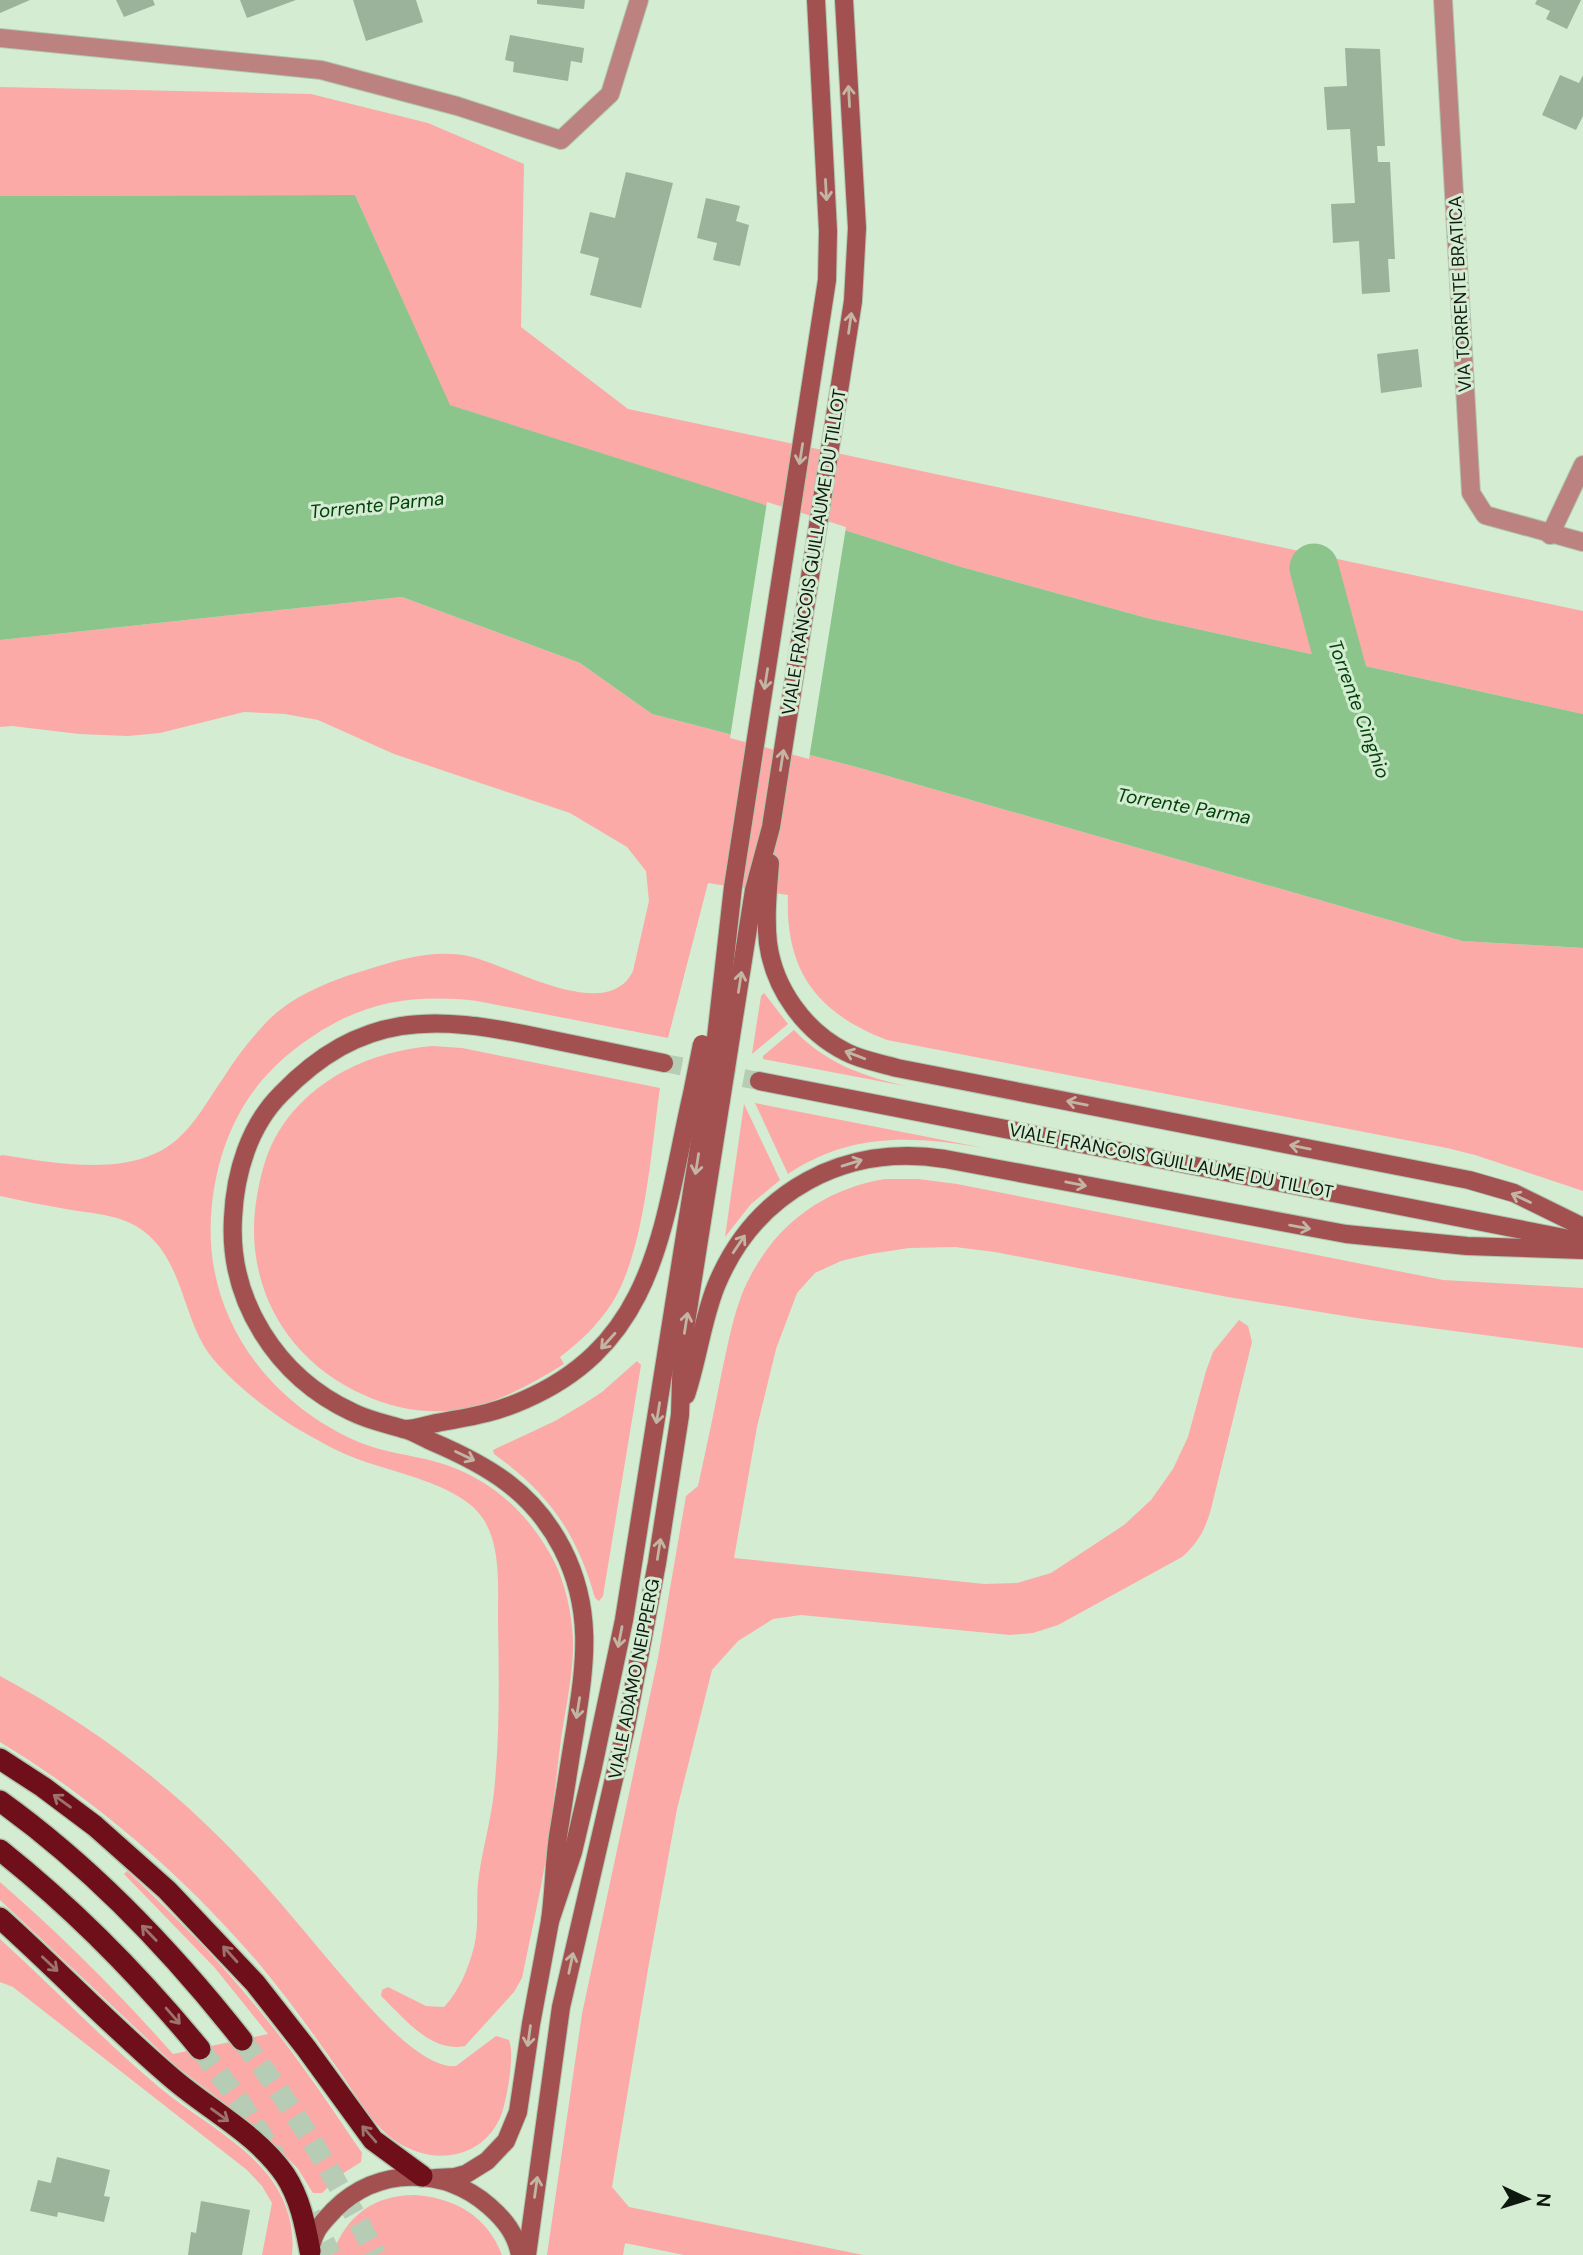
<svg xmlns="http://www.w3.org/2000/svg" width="1583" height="2255" viewBox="0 0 1583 2255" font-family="'DM Sans',sans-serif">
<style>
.green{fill:#fbaaa7}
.water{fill:#8cc58b}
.pier{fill:#d3ecd2}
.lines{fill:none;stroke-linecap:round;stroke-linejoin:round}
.river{stroke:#8cc58b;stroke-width:49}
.building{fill:#9bb39a}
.secondary-tunnel{stroke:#b6ccb5;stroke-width:18;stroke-dasharray:18 9;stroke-linecap:butt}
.highway-tunnel{stroke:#b6ccb5;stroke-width:21;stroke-dasharray:21 10;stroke-linecap:butt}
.street-casing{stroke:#b0c6af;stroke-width:20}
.secondary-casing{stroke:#b0c6af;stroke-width:20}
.highway-casing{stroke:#b0c6af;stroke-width:24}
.street{stroke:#bb827f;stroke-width:18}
.secondary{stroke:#a25050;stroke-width:18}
.highway{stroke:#6f0f1a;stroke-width:21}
.secondary-bridge-casing{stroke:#b0c6af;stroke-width:20;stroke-linecap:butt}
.secondary-bridge{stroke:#a25050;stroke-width:18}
.oneway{stroke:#c2b5a4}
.oneway2{stroke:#9c726d}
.labels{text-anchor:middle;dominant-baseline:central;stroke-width:6;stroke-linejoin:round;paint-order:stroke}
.street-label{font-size:18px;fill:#0f180f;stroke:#d3ecd2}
.water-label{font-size:19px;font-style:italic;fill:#02420a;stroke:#d3ecd2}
</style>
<rect width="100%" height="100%" fill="#d3ecd2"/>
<g class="green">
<path d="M0,87L311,94L428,123L524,164L521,327L628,409L1583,611V714L1147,618L958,566L449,405L355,195L0,196Z"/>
<path d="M402,597L580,663L652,714L860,768L1462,941L1583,948V1191L1475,1155L1447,1148L887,1040C817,1013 785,971 788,895L708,883L668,1038L477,1001C405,993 353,1004 295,1049C244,1088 219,1142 212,1204C200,1312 265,1402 361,1443C383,1452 410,1455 433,1461C487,1475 528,1511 554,1561C565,1583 572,1613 573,1639C574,1671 566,1706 561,1739C556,1779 552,1819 546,1859C539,1899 530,1938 522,1978L514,1992L465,2046C431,2053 404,2018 381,1996L382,1990L388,1987L426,2006L444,2007C460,1990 468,1969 474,1947C480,1923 475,1899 479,1875C483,1847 491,1820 494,1792C500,1735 499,1677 498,1619C498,1587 501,1548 484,1520C462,1484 393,1473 355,1458C338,1452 321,1442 305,1433C275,1417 221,1375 204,1346C181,1307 180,1252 136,1226C115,1214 89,1213 66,1209C44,1205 22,1201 0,1196V1156L2,1155C48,1162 110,1174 154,1154C188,1140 204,1105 224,1077C235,1059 249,1041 263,1026C289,996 332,980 369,969C400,959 436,949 468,956C510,965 607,1025 633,971L649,901L646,871L627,847L570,813L394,754L318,720L285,714L244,712L160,733L128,736L79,734L12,726L0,727V640Z"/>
<path d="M764,993L788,1024L752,1054L761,996Z"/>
<path d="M794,1030C825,1063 863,1076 905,1086L763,1059V1056Z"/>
<path d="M432,1046L462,1048L660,1088C651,1149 645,1251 612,1303C598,1325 580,1342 560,1357L564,1364C533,1383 499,1403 462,1409C429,1415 395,1409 364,1395C284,1360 242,1281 257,1196C261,1173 267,1150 279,1131C312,1078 372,1051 432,1046Z"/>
<path d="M755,1103L984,1148C912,1136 852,1132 788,1174Z"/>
<path d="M744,1104L780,1180L751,1204L725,1237Z"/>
<path d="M885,1179H918L957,1184L1443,1280L1583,1288V1348L1363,1319L1228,1297L995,1252L955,1247L909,1248L870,1254L841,1261L815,1273L797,1293L776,1349L757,1427L734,1558L984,1584L1017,1583L1051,1573L1124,1525L1151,1500L1173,1469L1188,1437L1206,1371L1213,1352L1239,1320L1248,1326L1252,1342L1211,1509C1205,1530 1198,1543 1182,1557L1058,1625L1033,1633L1010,1635L801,1615L773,1619L738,1641L712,1670L677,1809L648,1969L612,2187L629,2207L863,2255H684L625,2243L623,2255H547L582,2014L658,1658L686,1496L698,1486C706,1449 714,1413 721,1376C727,1349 732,1320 742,1294C768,1231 818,1190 885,1179Z"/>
<path d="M637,1361L641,1365L603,1596L599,1601L595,1598C577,1534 549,1493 494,1454L493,1450L555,1421L582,1405L602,1392Z"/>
<path d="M0,1676C84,1721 155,1773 222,1840C273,1890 316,1947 363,2000C383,2022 426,2069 456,2066L496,2036L509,2040C515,2055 507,2097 502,2113C487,2154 443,2166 406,2147C375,2132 359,2099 340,2072C315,2036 289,2000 261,1966C186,1878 99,1802 0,1742Z"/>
<path d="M127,1871C170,1911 212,1953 249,1998C291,2047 326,2100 362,2153L361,2162L342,2174L322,2193H313L298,2169L264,2133L176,2066L0,1900V1882C62,1936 119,1993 173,2054L268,2034L215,1968L124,1874Z"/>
<path d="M0,1939C54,1988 104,2041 160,2088C195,2117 239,2139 268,2175C286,2198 295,2226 292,2255H262L272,2203L262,2186L247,2170L13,1987L0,1982Z"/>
<path d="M415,2195C455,2198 487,2216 502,2255H332C346,2216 373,2195 415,2195Z"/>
</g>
<path class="water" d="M355,195L450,405L958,566L1147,618L1583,714V948L1462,941L860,768L652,714L580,663L402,597L0,640V196Z"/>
<path class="pier" d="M767,502L846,527L809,759L730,738Z"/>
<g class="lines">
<path class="river" d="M1314,568L1344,679L1363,723"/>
</g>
<g class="building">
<path d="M0,0H30L0,13Z"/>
<path d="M116,0H153L155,5L124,17Z"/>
<path d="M240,0H296L247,18Z"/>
<path d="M353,0H416L423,22L366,41Z"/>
<path d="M537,0H585L584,9L537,4Z"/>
<path d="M1537,0H1581L1567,29L1546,19L1550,11L1535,4Z"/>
<path d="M510,35L584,48L582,63L571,61L568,81L513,72L514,62L505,60Z"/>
<path d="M1345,48L1380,49L1385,146H1377L1378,162H1390L1395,259H1388L1390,292L1362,294L1359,241L1333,243L1331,204L1355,203L1350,129L1327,130L1324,87L1347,86Z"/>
<path d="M1560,75L1579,83L1583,75V116L1576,130L1542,115Z"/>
<path d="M626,172L673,183L641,308L590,295L599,258L580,253L590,212L615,218Z"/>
<path d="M706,198L740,206L736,221L749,225L740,266L713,260L717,243L697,238Z"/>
<path d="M1418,349L1422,387L1381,393L1377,354Z"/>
<path d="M57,2157L110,2170L104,2196L110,2197L104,2222L58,2212L57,2217L30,2211L38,2180L51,2183Z"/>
<path d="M201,2201L250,2210L242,2255H188L191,2232L196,2233Z"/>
</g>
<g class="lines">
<path class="secondary-tunnel" d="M664,1063L759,1081"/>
<g class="highway-tunnel">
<path d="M242,2040C294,2108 337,2179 376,2255"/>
<path d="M200,2049L238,2099L275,2156"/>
<path d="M310,2214L331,2255"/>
</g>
<defs>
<g id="street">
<path d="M1443,0L1471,493L1485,515L1583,542"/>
<path d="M0,38L321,70L457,106L561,140L610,94L639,0"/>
<path d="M1550,535L1583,465"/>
</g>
<g id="secondary">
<path d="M770,863C768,889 765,916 768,943C774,988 804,1031 846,1052C861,1060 880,1063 897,1068L1469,1180L1514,1193L1583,1227"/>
<path d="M715,1047L733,887L827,280L828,231L816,0"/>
<path d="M729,1049L754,890L771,827L853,301L857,228L844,0"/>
<path d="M759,1081L1580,1241"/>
<path d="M686,1395C698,1359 702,1321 716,1286C755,1191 845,1143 945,1159L1346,1234L1467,1246L1583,1250"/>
<path d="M406,1429C415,1429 423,1426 432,1424C467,1417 490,1415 524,1400C659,1342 663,1219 692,1094"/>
<path d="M550,1921C554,1893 554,1864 558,1836C564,1800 569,1765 575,1730C585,1664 594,1610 562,1548C533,1492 489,1466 433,1442C424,1438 416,1433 407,1430C388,1424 370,1421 352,1412C277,1377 228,1301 233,1218C235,1173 249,1126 281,1094C362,1011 433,1015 538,1037C580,1046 622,1054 664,1063"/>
<path d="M436,2178L455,2177L466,2174L487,2161L506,2141L518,2112L531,2024L550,1921L573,1852L593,1767L624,1620L707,1097"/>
<path d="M310,2250C315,2229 320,2225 334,2210C378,2166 444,2167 489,2206C505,2220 516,2234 520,2255"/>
<path d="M527,2255L561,2007L626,1727L657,1563L680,1415L682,1348L721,1100"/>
</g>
<g id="highway">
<path d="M0,1759L43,1787L95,1826L167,1890L255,1983L306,2048L373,2140L422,2176"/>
<path d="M0,1801C92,1867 172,1951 242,2040"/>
<path d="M0,1850C74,1909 140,1976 200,2049"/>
<path d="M0,1918C58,1970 112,2027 172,2078C209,2110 257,2134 285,2175C300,2198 305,2224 310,2251"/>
</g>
</defs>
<use href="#street" class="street-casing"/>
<use href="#secondary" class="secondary-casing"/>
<use href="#highway" class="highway-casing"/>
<use href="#street" class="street"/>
<use href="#secondary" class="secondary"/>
<use href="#highway" class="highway"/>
<defs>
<g id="secondary-bridge">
<path d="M692,1094L702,1044"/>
<path d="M707,1097L715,1047"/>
<path d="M721,1100L729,1049"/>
</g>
</defs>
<use href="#secondary-bridge" class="secondary-bridge-casing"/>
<use href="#secondary-bridge" class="secondary-bridge"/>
</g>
<defs><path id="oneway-shaft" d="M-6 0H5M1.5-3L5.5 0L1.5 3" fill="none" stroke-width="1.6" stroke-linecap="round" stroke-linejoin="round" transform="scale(1.75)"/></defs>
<g class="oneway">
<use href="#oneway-shaft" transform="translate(849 96) rotate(-93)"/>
<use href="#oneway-shaft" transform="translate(826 190) rotate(87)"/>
<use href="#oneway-shaft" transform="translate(850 323) rotate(-82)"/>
<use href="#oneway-shaft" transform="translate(801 454) rotate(99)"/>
<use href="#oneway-shaft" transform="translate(766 679) rotate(99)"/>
<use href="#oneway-shaft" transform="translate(782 760) rotate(-81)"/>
<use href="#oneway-shaft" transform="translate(740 982) rotate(-81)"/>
<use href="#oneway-shaft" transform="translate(855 1055) rotate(-159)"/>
<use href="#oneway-shaft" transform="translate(1077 1103) rotate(-169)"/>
<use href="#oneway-shaft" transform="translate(1300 1147) rotate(-169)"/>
<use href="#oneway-shaft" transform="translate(852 1163) rotate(-17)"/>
<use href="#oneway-shaft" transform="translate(697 1164) rotate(99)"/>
<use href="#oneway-shaft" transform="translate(1076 1184) rotate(11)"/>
<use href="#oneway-shaft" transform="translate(1521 1198) rotate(-155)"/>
<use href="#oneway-shaft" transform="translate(1300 1227) rotate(10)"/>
<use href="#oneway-shaft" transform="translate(739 1244) rotate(-56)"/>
<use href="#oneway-shaft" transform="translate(686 1323) rotate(-81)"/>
<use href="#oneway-shaft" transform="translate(608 1341) rotate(132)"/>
<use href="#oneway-shaft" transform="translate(658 1413) rotate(99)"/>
<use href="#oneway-shaft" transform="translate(465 1456) rotate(26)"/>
<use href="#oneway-shaft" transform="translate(659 1549) rotate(-81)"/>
<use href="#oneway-shaft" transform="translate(620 1637) rotate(101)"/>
<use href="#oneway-shaft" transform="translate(578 1708) rotate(99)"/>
<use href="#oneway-shaft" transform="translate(571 1963) rotate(-78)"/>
<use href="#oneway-shaft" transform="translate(529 2036) rotate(98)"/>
<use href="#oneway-shaft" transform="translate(536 2187) rotate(-82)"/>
</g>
<g class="oneway2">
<use href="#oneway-shaft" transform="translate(62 1801) rotate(-144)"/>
<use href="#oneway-shaft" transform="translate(149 1933) rotate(-134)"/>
<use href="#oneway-shaft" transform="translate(230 1954) rotate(-132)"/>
<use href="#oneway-shaft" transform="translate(50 1964) rotate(43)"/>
<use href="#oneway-shaft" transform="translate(173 2016) rotate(49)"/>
<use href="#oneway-shaft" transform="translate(220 2115) rotate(36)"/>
<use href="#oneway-shaft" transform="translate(369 2134) rotate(-131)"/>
</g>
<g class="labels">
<g class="street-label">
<text transform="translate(1460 294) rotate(-93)">VIA TORRENTE BRATICA</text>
<text transform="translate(814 552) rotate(-81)">VIALE FRANCOIS GUILLAUME DU TILLOT</text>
<text transform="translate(1171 1161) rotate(11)">VIALE FRANCOIS GUILLAUME DU TILLOT</text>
<text transform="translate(634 1679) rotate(-79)">VIALE ADAMO NEIPPERG</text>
</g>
<g class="water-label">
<text transform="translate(377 505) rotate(-6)">Torrente Parma</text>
<text transform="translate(1359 709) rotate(70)">Torrente Cinghio</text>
<text transform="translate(1184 806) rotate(10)">Torrente Parma</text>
</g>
</g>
<g transform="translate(1527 2199) rotate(94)" stroke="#d3ecd2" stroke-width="5" paint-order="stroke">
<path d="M0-5L12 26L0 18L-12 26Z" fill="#0f180f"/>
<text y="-10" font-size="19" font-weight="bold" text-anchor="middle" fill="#0f180f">N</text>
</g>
</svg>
